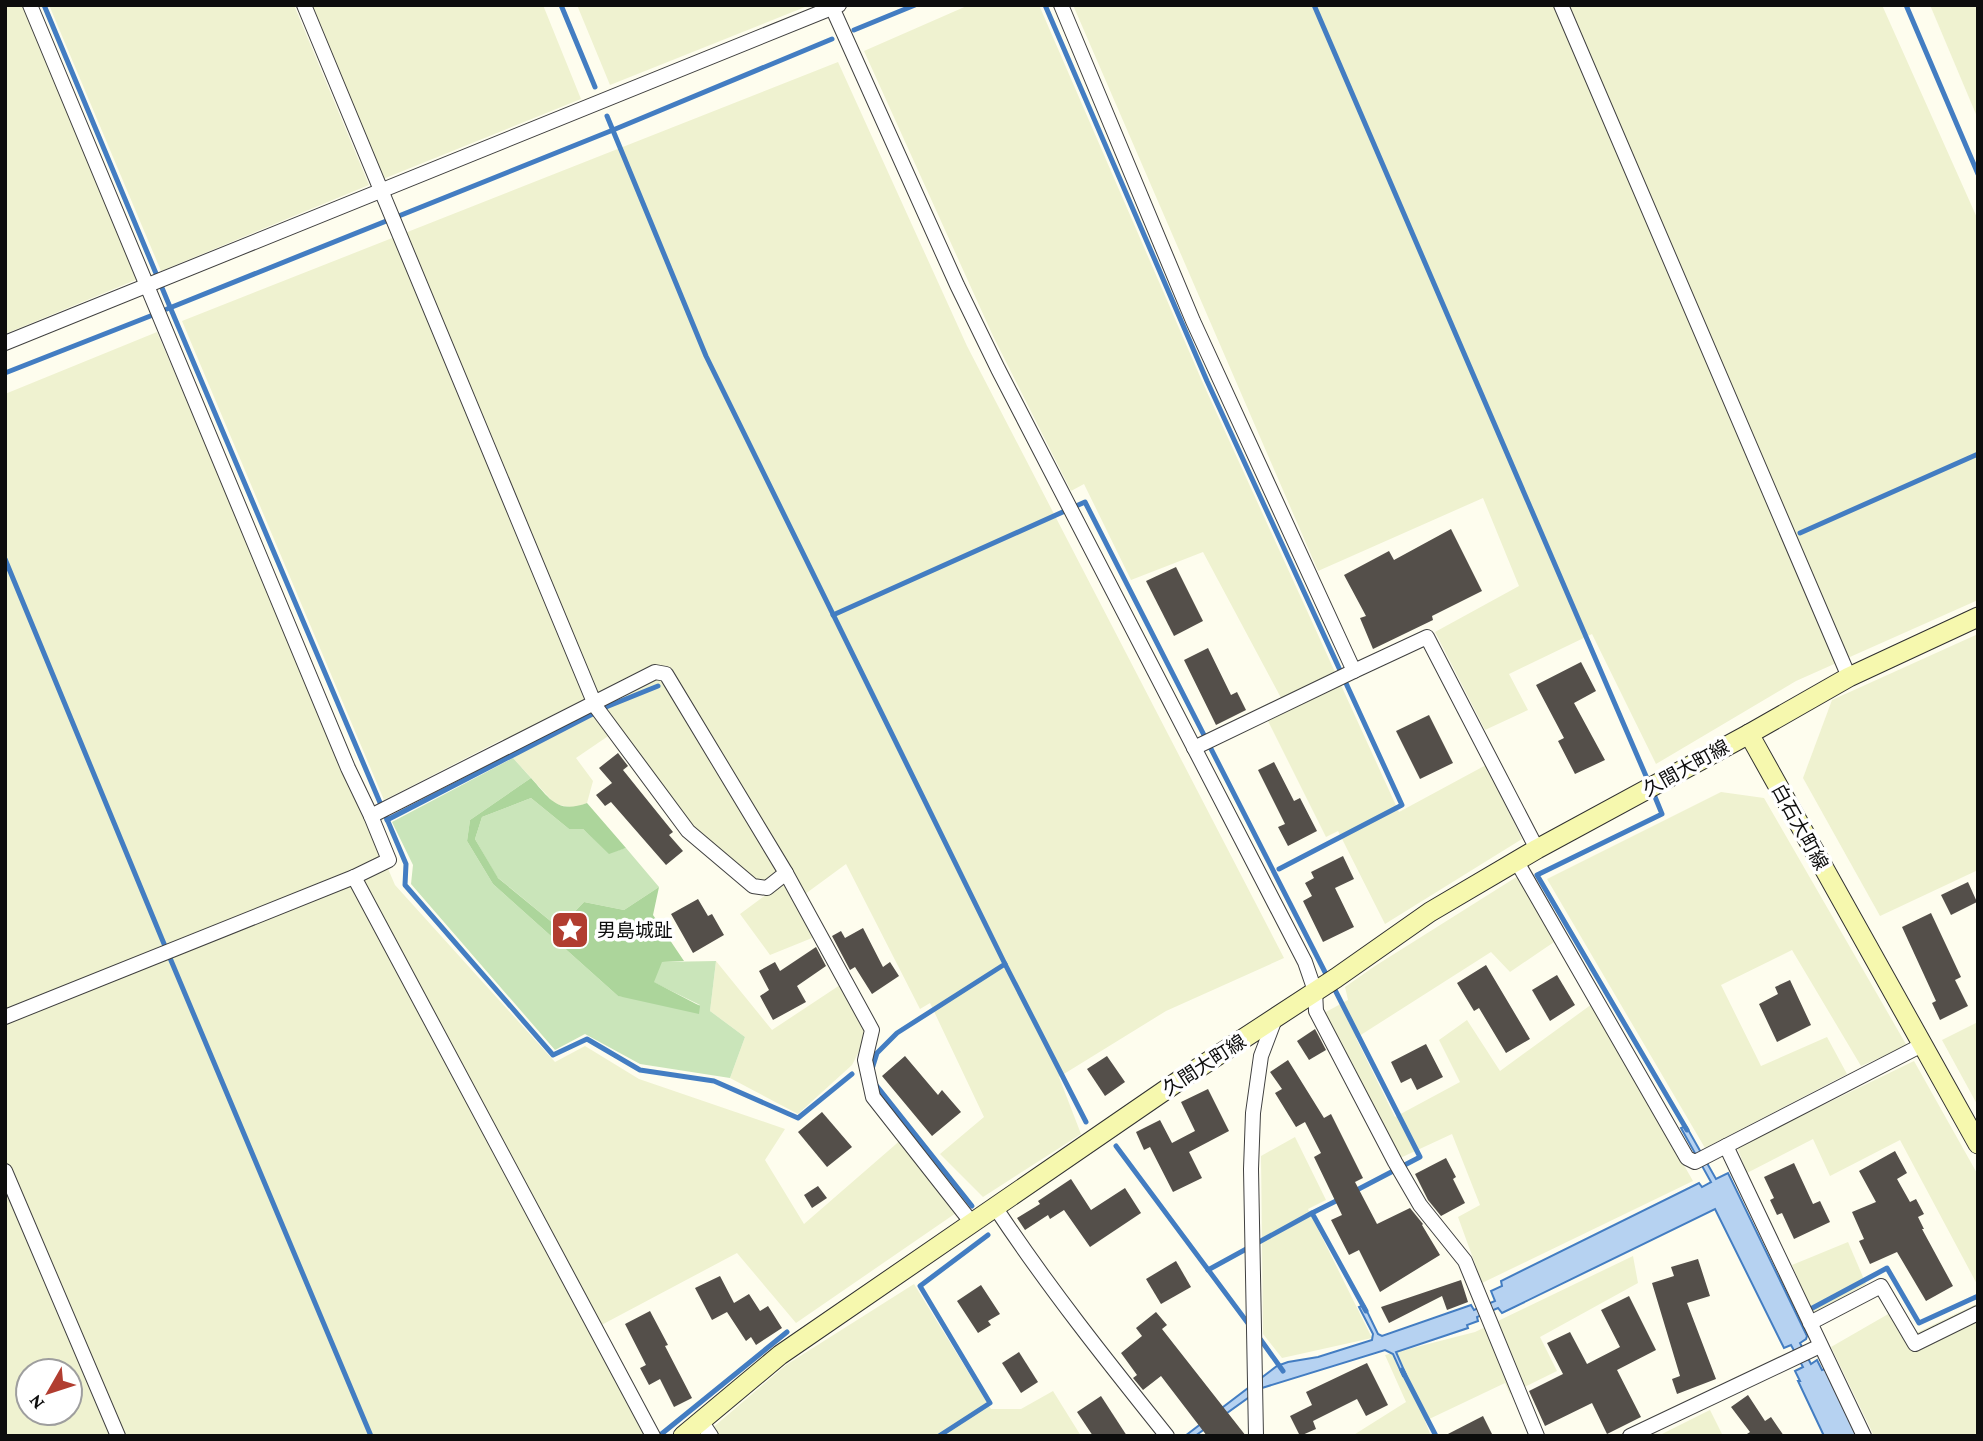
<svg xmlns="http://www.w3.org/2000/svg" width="1983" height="1441" viewBox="0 0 1983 1441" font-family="'Crimson Pro','Noto Sans JP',serif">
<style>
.farmland{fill:#eff2d0;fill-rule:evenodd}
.green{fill:#cae5ba}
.forest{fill:#acd59b}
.water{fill:#b6d2f1;stroke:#437dc2;stroke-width:2}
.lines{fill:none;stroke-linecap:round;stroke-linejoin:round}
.stream{stroke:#437dc2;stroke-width:5}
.building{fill:#544f4a}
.minor-casing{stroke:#404040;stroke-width:16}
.secondary-casing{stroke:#2f2f2f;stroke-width:21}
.minor{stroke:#fff;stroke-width:14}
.secondary{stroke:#f6f8ae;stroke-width:19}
.labels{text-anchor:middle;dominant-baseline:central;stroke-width:7;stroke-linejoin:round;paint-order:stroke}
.street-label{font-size:19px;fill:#0d0d0d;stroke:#fff}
.poi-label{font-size:19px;fill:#0d0d0d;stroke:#fff;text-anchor:start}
</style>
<rect width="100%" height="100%" fill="#fefdee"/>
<g class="farmland">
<path d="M5,5H24L138,279L5,334Z"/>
<path d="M49,5H294L369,185L161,271Z"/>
<path d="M311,5H543L581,99L383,179Z"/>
<path d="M577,5H810L610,85Z"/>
<path d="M969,5H1039L1202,381L1399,812L1486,765L1522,839L1385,924L1338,831L1326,837L1268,721L1288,711L1203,552L1131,580L1084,484L1071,491L993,336L864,51Z"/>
<path d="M1073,5H1882L1978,220V600L1796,681L1656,764L1592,634L1509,674L1528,710L1485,730L1435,632L1519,586L1483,498L1318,571Z"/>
<path d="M1930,5H1978V119Z"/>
<path d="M838,62L967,346L1284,958L1166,1011L1059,1077L1081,1134L983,1197L940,1154L984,1117L930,1003L920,1009L846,864L797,900L812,938L770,955L740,914L771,891L694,831L617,730L576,758L593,781L587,803L574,808L555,804L513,758L503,739L384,800L182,321Z"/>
<path d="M157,332L395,885L555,1062L585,1046L639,1079L785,1129L765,1160L804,1224L903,1138L956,1213L796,1323L737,1253L592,1330L644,1434L642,1436H5V394ZM28,1371H70V1413H28Z"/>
<path d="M1978,634V870L1880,916L1803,778L1832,700Z"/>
<path d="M1721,792L1764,798L1907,1046L1861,1066L1792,950L1721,985L1761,1066L1827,1037L1847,1074L1705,1148L1547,879Z"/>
<path d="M1518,876L1557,940L1510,972L1491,952L1356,1038L1395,1117L1460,1082L1439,1040L1467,1020L1500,1071L1592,1004L1693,1181L1482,1283L1458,1217L1480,1205L1452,1134L1398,1159L1324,1013L1348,1000L1345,987L1375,966Z"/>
<path d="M716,961L772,1030L840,985L867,1036L852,1065L798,1114L730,1078L745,1037L710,1011Z"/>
<path d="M1978,1022V1106L1942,1040Z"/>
<path d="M1914,1061L1978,1175V1286L1900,1140L1830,1176L1813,1139L1747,1173L1737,1147Z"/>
<path d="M1295,1137L1326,1200L1308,1209L1372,1338L1282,1358L1263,1334L1261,1156Z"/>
<path d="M1848,1242L1866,1284L1813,1314L1792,1265Z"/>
<path d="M1633,1256L1638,1283L1540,1337L1557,1371L1510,1394L1505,1383L1425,1421L1431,1436H1352L1406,1402L1385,1355L1475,1332Z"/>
<path d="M914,1284L991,1409H1021L1053,1391L1081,1436H703L786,1365Z"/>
<path d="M1978,1303V1436H1874L1831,1347L1890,1313L1906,1338Z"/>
<path d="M1710,1410L1723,1436H1658Z"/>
</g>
<g class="green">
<path d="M513,758L531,778L470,820L467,841L493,884L618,996L700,1005L653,982L661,962L716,961L710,1011L745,1037L730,1078L640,1064L585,1034L555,1050L411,884L413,865L392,822Z"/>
<path d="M531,798L569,829H583L609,853L626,848L659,887L624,910L584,902L559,928L497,877L475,839L482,817Z"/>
</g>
<path class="forest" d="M531,778C550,799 557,814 587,803L626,848L609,854L583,829H569L531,798L482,817L475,839L498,878L559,928L584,902L624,910L659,887L653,915L684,961L662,962L654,982L700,1006L699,1014L618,996L493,884L467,841L470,820Z"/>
<path class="water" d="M1686,1126L1716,1179L1728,1173L1807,1336L1806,1339L1800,1343L1811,1364L1817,1360L1822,1370L1825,1369L1858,1436H1824L1798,1381H1800L1795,1371L1803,1367L1791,1345L1784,1348L1715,1209L1502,1313L1498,1308L1477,1317L1478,1321L1467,1325L1468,1328L1396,1352L1406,1375L1403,1376L1393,1354L1385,1350L1262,1388L1195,1436H1185L1277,1366L1288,1362L1318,1357L1372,1340L1373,1334L1359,1307L1364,1305L1378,1334L1382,1336L1471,1305L1474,1310L1495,1301L1491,1291L1502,1286L1501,1281L1699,1183L1702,1187L1711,1182L1681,1128Z"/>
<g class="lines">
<g class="stream">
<path d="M44,5L170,307L406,864L405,885L553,1055L587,1039L640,1070L714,1081L798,1118L852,1074"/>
<path d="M561,5L595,87"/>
<path d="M1045,5L1207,381L1402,805L1279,869"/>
<path d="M1314,5L1649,783"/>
<path d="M1906,5L1978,174"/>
<path d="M854,30L915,5"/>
<path d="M607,116L706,356L1005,964L1086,1122"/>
<path d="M167,309L613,130L832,39"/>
<path d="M5,373L158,313"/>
<path d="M1800,533L1978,454"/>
<path d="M5,559L162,939L371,1436"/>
<path d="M833,615L1085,502L1328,978"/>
<path d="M1653,792L1662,814L1537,875L1687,1130"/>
<path d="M387,820L606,707L658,686"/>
<path d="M1333,986L1420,1157L1353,1192"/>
<path d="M872,1069L877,1053L897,1033L1005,964"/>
<path d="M876,1085L972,1206"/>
<path d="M1116,1146L1250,1326"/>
<path d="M1342,1198L1312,1213L1366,1311"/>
<path d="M1208,1270L1312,1213"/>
<path d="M1805,1312L1887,1268L1919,1323L1978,1296"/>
<path d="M1258,1336L1283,1371"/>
<path d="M1402,1370L1436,1436"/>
<path d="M659,1436L787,1332"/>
<path d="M939,1436L990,1403L920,1286L988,1235"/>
</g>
</g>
<g class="building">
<path d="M1451,529L1482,591L1432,616L1433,620L1373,649L1360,618L1366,616L1344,575L1389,551L1394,560Z"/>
<path d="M1176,567L1203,621L1174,636L1146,581Z"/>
<path d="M1208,648L1231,695L1237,692L1246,710L1216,725L1184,660Z"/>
<path d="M1581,662L1596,691L1574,703L1605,760L1575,774L1558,741L1564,738L1536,685Z"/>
<path d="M1429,715L1453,763L1420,779L1396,731Z"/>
<path d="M618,753L628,766L623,770L673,832L669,835L683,851L666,865L611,802L605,806L596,795L612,783L599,768Z"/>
<path d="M1274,762L1294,801L1300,798L1317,831L1288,846L1278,827L1285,824L1258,770Z"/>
<path d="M1343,856L1354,879L1335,888L1354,927L1323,942L1303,901L1312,896L1305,883L1314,878L1311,872Z"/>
<path d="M1968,882L1977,902L1951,915L1941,895Z"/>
<path d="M698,899L708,916L712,914L724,935L693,953L671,914Z"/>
<path d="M1931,913L1961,977L1955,980L1968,1006L1940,1020L1932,1003L1936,1001L1902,927Z"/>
<path d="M863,928L883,967L890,962L899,976L872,994L855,967L850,970L832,936L841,931L845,938Z"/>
<path d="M816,947L826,966L797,986L806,1002L773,1020L760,996L769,990L759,971L775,962L780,971Z"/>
<path d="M1486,965L1530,1039L1506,1053L1479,1008L1474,1011L1457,983Z"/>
<path d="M1557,975L1575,1005L1550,1021L1532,990Z"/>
<path d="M1790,980L1811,1025L1777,1042L1759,1004L1778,994L1775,987Z"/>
<path d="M1315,1029L1326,1050L1309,1060L1297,1041Z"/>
<path d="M1426,1044L1443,1077L1417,1090L1411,1078L1401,1083L1391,1062Z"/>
<path d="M905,1056L938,1095L942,1090L961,1112L932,1136L882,1076Z"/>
<path d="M1107,1056L1125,1082L1105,1096L1087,1069Z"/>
<path d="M1288,1060L1324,1118L1331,1114L1363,1178L1355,1182L1377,1224L1410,1208L1423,1224L1422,1225L1440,1255L1380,1292L1359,1250L1349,1255L1331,1220L1342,1215L1314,1157L1321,1153L1305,1122L1296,1127L1275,1093L1282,1089L1270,1072Z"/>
<path d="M1208,1089L1229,1131L1189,1152L1202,1178L1173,1192L1150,1147L1144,1150L1136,1132L1160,1120L1172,1143L1195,1131L1181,1102Z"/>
<path d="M822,1112L852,1147L827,1167L798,1132Z"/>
<path d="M1895,1151L1907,1173L1897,1179L1910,1202L1916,1199L1924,1214L1918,1217L1924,1229H1922L1953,1286L1926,1301L1897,1252L1870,1264L1859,1241L1864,1239L1852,1212L1876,1202L1859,1171Z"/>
<path d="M1446,1158L1456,1177L1453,1179L1465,1203L1441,1216L1428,1200L1415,1174Z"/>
<path d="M1794,1163L1813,1204L1820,1201L1830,1222L1794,1239L1782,1213L1777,1215L1770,1200L1774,1198L1764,1177Z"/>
<path d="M1071,1179L1091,1210L1125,1188L1141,1213L1090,1247L1064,1210L1050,1219L1048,1215L1025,1230L1017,1218L1040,1204L1038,1201Z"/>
<path d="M818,1186L827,1198L812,1208L804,1195Z"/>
<path d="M1698,1259L1710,1296L1687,1303L1716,1379L1677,1394L1672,1379L1680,1376L1652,1283L1674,1276L1671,1267Z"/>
<path d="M1176,1261L1191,1287L1161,1304L1146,1279Z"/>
<path d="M720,1276L734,1303L749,1294L760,1311L768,1306L782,1328L756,1345L751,1337L746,1341L727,1312L712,1320L695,1288Z"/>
<path d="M1461,1280L1468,1302L1447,1310L1442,1296L1389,1323L1381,1307Z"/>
<path d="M981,1285L1000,1314L988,1321L991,1325L978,1333L957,1301Z"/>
<path d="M1629,1296L1656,1350L1617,1370L1641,1417L1607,1434L1592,1403L1545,1426L1529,1391L1563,1374L1547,1343L1570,1332L1587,1364L1620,1347L1601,1310Z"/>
<path d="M650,1311L668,1345L665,1346L692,1398L674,1407L660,1379L649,1385L640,1368L646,1365L625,1324Z"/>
<path d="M1156,1312L1167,1325L1162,1329L1246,1436H1207L1161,1376L1143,1390L1133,1378L1137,1375L1121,1353L1142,1336L1136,1328Z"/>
<path d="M1019,1352L1038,1382L1021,1393L1002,1363Z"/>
<path d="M1367,1363L1388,1405L1366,1416L1357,1399L1313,1421L1316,1429L1300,1436L1290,1416L1312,1405L1306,1392Z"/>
<path d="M1748,1395L1765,1421L1771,1417L1784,1436H1744L1750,1432L1731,1407Z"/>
<path d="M1101,1396L1127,1436H1093L1077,1412Z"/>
<path d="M1483,1416L1493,1436H1444Z"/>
</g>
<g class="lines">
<defs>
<g id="minor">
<path d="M304,5L596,707L688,831L753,886L767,888L786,873"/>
<path d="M831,5L957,285L998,369L1305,962L1315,991L1316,1011L1395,1162L1420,1205L1465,1261L1537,1436"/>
<path d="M1061,5L1193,321L1354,671L1427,637L1537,849"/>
<path d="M1561,5L1849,677"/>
<path d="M5,343L839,5"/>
<path d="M1194,748L1354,671"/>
<path d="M371,816L655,672L666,674L786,873L872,1030L865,1060L873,1097L972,1223"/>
<path d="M1517,862L1687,1158L1695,1162L1726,1146L1864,1436"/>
<path d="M354,877L653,1436"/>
<path d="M5,1017L354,877L389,860L371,816L348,768L30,5"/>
<path d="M1726,1146L1922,1045"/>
<path d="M5,1171L118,1436"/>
<path d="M995,1207C1048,1287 1107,1361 1167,1436"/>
<path d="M1810,1323L1881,1286L1915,1344L1978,1313"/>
<path d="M701,1421L711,1436"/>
<path d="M1256,1436L1251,1169L1253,1113L1261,1056L1275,1019"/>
<path d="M1630,1436L1820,1346"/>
</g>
<g id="secondary">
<path d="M1749,734L1978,1144"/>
<path d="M683,1436L780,1355L1180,1080L1336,978L1430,912L1537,849L1749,734L1849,677L1978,617"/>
</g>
</defs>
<use href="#minor" class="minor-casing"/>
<use href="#secondary" class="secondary-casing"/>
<use href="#minor" class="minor"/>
<use href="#secondary" class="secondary"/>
</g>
<defs>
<symbol id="sight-square" viewBox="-11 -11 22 22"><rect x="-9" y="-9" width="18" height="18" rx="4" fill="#b13d30" stroke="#fff"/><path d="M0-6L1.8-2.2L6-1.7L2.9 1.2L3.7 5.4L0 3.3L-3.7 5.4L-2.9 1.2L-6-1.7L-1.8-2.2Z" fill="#fff"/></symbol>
</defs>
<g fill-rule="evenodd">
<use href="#sight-square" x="548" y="908" width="44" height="44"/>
</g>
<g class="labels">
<g class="street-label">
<text transform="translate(1686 768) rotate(-29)">久間大町線</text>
<text transform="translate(1800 827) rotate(61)">白石大町線</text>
<text transform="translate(1204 1065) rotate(-33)">久間大町線</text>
</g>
<g class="poi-label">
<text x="597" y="930">男島城趾</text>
</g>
</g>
<rect width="1983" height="1441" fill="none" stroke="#0d0d0d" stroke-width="14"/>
<g transform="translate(49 1392) rotate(231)"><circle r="33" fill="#ffffff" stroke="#9e9e9e" stroke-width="2"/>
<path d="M0-5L12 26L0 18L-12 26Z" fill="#b13d30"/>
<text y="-10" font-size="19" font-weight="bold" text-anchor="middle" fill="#0d0d0d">N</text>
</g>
</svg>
